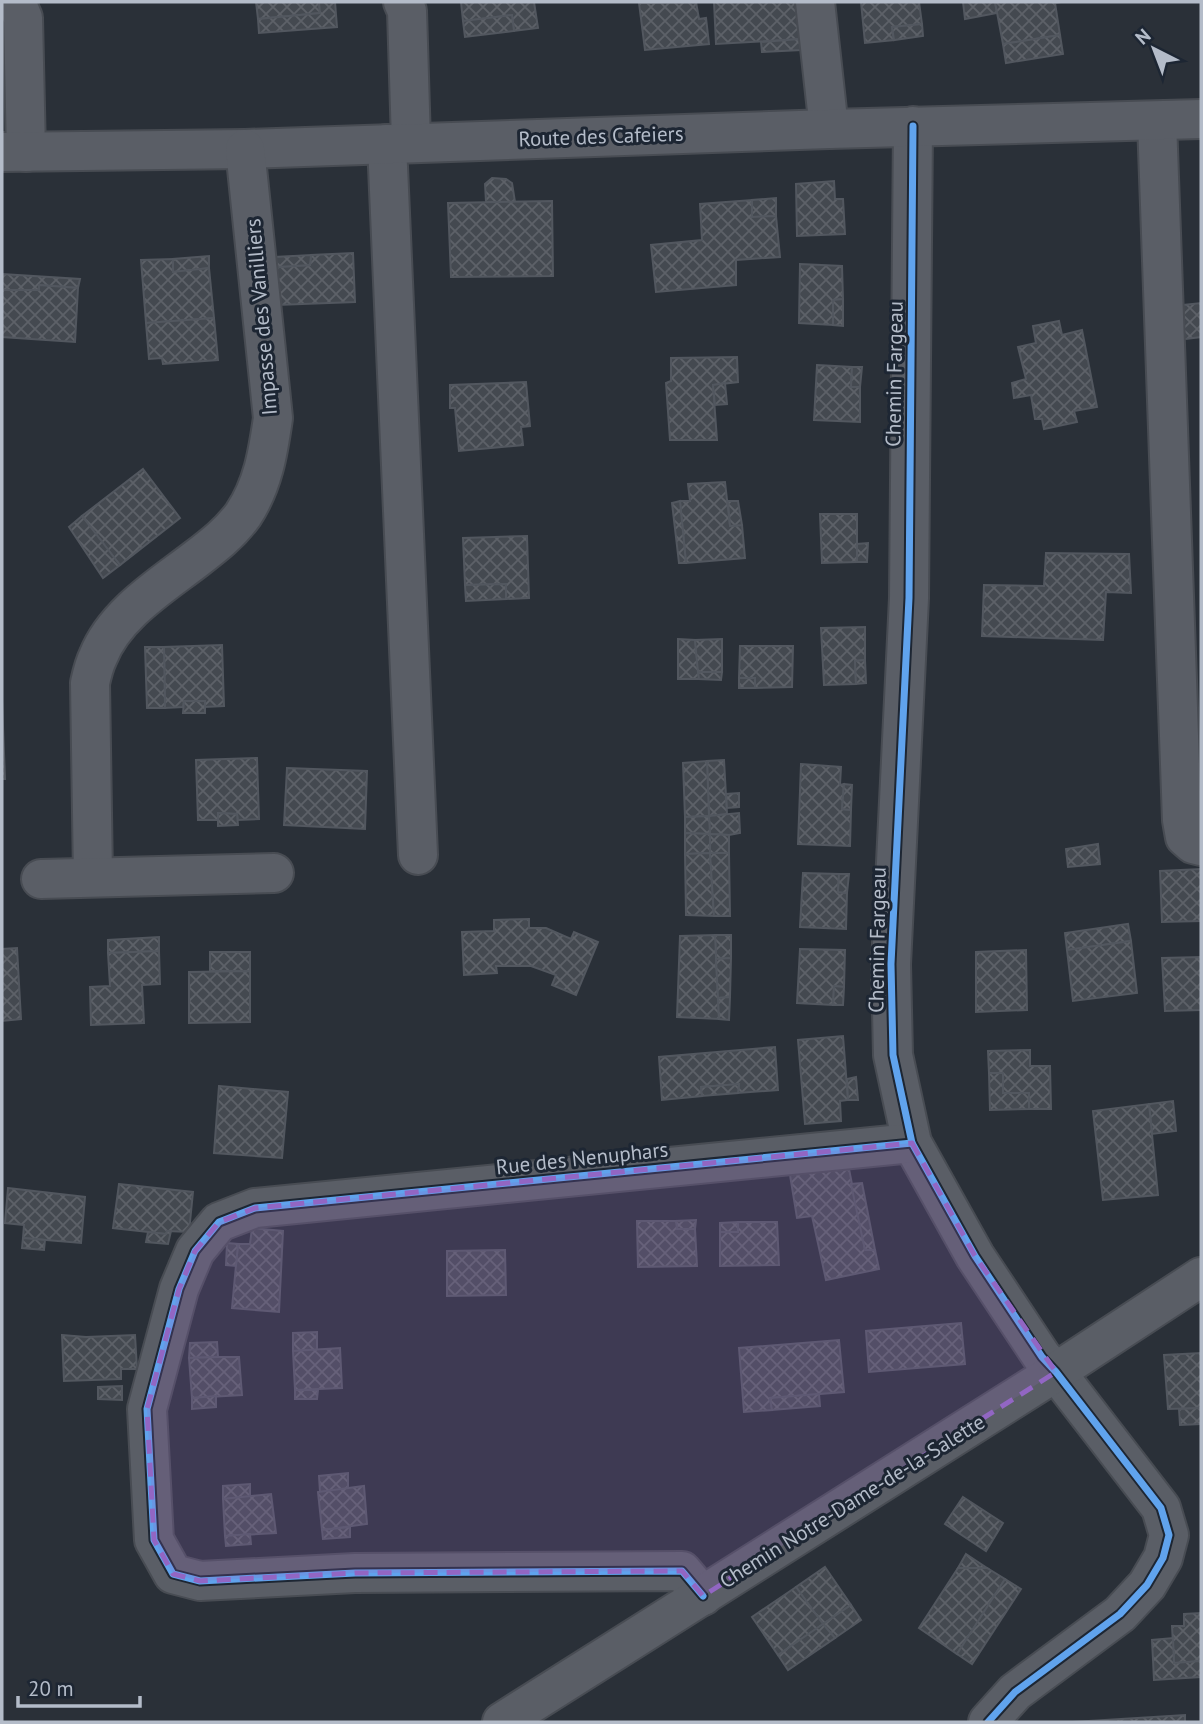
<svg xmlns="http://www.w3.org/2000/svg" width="1203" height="1724" viewBox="0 0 1203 1724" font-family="'PT Sans',sans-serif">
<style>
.building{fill:url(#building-cross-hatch);stroke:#52575f;stroke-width:2}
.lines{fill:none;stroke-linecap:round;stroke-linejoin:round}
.minor-casing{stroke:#484c53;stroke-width:42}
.minor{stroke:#5a5e66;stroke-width:38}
.cycleway-casing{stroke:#1d2633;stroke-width:11}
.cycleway{stroke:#60a3ed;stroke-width:7}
.marked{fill:#9266c3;fill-opacity:0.2;stroke:#9266c3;stroke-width:5;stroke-dasharray:14 9;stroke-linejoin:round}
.labels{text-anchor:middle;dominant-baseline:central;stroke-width:6;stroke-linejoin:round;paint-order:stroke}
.street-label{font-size:21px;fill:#b4bcc9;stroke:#1d2633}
</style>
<defs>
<pattern id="building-cross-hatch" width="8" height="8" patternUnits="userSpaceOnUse" patternTransform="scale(1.75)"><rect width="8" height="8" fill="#444950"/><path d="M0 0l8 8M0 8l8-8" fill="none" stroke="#5d6168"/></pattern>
</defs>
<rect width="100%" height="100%" fill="#2a3038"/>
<g class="building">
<path d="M256,2H319L320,13L258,19Z"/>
<path d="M319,2H335L337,27L259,33L258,19L320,13Z"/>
<path d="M461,2H534L538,28L514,31L512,15L463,21Z"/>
<path d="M696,2L699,19L706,18L709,44L645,50L639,3Z"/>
<path d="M714,2H797L800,39L716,44Z"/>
<path d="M861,2H919L922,24L892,27L894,40L865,43Z"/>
<path d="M963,2H995L997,13L965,19Z"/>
<path d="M995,2H1061L1055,3L1060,35L1003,44Z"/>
<path d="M512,15L514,31L465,37L463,21Z"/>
<path d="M922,24L923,36L894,40L892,27Z"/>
<path d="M1060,35L1063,54L1006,63L1003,44Z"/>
<path d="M800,39L801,50L762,52L761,42Z"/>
<path d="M492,178L506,179L512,183L515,202H486L485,184Z"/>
<path d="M834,181L835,199H843L845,234L797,236L796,184Z"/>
<path d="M776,198V216L752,217V200Z"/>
<path d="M752,200V217L776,216L780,257L736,260V285L656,292L651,245L702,240L700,204Z"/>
<path d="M552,201L553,276L451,277L448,203Z"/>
<path d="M353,253L355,302L277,305V267L310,265L311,255Z"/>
<path d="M311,255L310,265L277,267L275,257Z"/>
<path d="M209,256V268L173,272V259Z"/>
<path d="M173,259V272L209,268L214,318L146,323L141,260Z"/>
<path d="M800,264L842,266L843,299L833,300V325L799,323Z"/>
<path d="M2,274L80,279L78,288L39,285V290H2Z"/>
<path d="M39,285L78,288L75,342L2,337V290H39Z"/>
<path d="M843,299V326L833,325V300Z"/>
<path d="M1201,303V337L1178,340L1174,306Z"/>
<path d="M214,318L218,360L163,364L162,358L149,359L146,323Z"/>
<path d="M1059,321L1062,335L1082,330L1097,407L1074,411L1077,422L1044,429L1042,419H1035L1031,395L1014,398L1012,383L1026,379L1018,347L1036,343L1033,326Z"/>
<path d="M737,357L738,382L713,385L717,440H670L666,383L671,381V358Z"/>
<path d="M817,365L852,367L851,387H860V422L814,420Z"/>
<path d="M852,367H862L860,387H851Z"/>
<path d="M526,382L530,426L521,427L523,445L459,451L455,408H450V385Z"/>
<path d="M725,383L727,404L715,405L713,385Z"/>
<path d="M143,469L180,518L120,565L82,516Z"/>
<path d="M725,482L730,526L742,525L745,558L686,563L680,501H690L688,484Z"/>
<path d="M680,501L686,563H679L672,503Z"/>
<path d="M728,501H738L742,525L730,526Z"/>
<path d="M820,514H857V562L822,563Z"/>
<path d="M82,516L120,565L103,578L69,527Z"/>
<path d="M527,536L529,598L506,599V584L465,585L463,538Z"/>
<path d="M868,543L867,562H857V544Z"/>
<path d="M1046,553L1129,554L1131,593L1106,592L1103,640L982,636L984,585L1044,586Z"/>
<path d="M506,584V599L466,601L465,585Z"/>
<path d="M865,627V660L855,661L856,684L824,685L821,628Z"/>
<path d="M678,639L695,640L699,679H678Z"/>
<path d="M722,639V672H698L695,640Z"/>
<path d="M222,645L224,706L205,707V701H184L183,707L165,708L164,647Z"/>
<path d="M740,646H793L792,687L755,688V678H739Z"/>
<path d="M145,647H164L165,708H147Z"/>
<path d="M865,660L866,683L856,684L855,661Z"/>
<path d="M698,672H722L721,680L699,679Z"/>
<rect x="739" y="678" width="16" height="10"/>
<path d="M2,700L5,779H2Z"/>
<path d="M184,701H205V713H183Z"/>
<path d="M257,758L259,819L238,820L237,814L218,813V820H198L196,760Z"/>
<path d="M724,760L727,814L709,816L707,761Z"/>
<path d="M707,761L709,816L685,817L683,763Z"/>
<path d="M801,764L841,767L840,785L844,784L842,809L851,810L850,846L798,844Z"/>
<path d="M287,768L367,771L365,829L284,825Z"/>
<path d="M844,784L852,785L851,810L842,809Z"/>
<path d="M739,793V807L727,808L726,794Z"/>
<path d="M218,813L237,814L238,825L218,826Z"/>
<path d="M739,813L740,833L729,835L710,834L709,816Z"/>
<path d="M709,816L710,834L685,833V817Z"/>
<path d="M685,833L710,834V853L685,854Z"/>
<path d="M710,834L729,835V853H710Z"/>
<path d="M1098,844L1100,864L1068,867L1066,849Z"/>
<path d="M710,853L714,916L686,915L685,854Z"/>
<path d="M710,853H729L730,916H714Z"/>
<path d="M1201,869V921L1162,922L1160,871Z"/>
<path d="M803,873L839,874L838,892L847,893L846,929L800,927Z"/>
<path d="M839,874H849L847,893L838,892Z"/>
<path d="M529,919V928H546L571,939L574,932L598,942L576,995L552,985L556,975L531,966H496L497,973L464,975L462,932L494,931V920Z"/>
<path d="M1128,924L1131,941L1067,950L1065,933Z"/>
<path d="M715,935H731V958L716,959Z"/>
<path d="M715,935L719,1019L677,1017L680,936Z"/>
<path d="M159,937V951L108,953V940Z"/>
<path d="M1131,941L1137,993L1073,1001L1067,950Z"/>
<path d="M17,948L21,1019L2,1021V949Z"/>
<path d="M800,949L845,950L844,987L834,986L833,1005L797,1003Z"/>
<path d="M1026,950L1027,1010L976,1012V952Z"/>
<path d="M159,951L160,984L142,985L144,1023L91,1025L90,987L110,986L108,953Z"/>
<rect x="210" y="952" width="40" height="19"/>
<path d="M1201,957V1010L1165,1011L1162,958Z"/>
<path d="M731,958L730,997L718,998L716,959Z"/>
<path d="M250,971V1022L189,1023V972Z"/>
<path d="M834,986L844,987L843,1005H833Z"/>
<path d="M730,997L729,1020L719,1019L718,998Z"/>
<path d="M843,1036L848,1100L840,1101L841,1121L805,1124L798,1040Z"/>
<path d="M775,1047L778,1090L738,1093L739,1084L701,1087L702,1096L662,1100L659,1057Z"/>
<path d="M1030,1050V1066H1050L1051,1109H1029V1093H1003V1073H989L988,1051Z"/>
<path d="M989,1073H1003V1093H1029V1109L990,1110Z"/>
<path d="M856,1077L858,1100H848L847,1079Z"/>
<path d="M739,1084L738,1093L702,1096L701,1087Z"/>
<path d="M219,1086L288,1092L282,1158L214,1153Z"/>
<path d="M1173,1101L1176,1131L1152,1134L1149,1104Z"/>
<path d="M1149,1104L1158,1195L1103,1200L1093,1111Z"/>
<path d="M848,1164L865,1250H875L879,1269L826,1280L812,1216L797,1218L790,1175Z"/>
<path d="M862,1183L875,1250H865L851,1184Z"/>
<path d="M119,1184L193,1192L189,1232L167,1231L166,1234L113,1228Z"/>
<path d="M8,1188L85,1197L81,1243L23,1238L24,1225L5,1223Z"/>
<path d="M696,1220L695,1229H677L676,1221Z"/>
<path d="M637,1221H676L677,1229H695L697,1266L638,1267Z"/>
<path d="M738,1222V1232H720V1223Z"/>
<path d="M738,1222H777L779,1265L720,1266V1232H738Z"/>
<path d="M252,1228L283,1231L279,1312L232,1308L238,1244H250Z"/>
<path d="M167,1231H171L168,1244L146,1242L148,1232L166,1234Z"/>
<path d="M23,1238L45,1240L44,1250L22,1248Z"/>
<path d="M227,1243L238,1244L236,1266L226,1265Z"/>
<path d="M505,1250L506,1295L447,1296V1251Z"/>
<path d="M961,1323L965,1364L869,1372L866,1331Z"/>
<path d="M317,1332V1350L293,1351V1333Z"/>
<path d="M62,1335L86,1337L135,1335L137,1369H121V1379L64,1381Z"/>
<path d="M839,1340L844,1392L770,1398L772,1410L744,1412L739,1348Z"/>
<path d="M217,1342L218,1357L189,1358L190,1343Z"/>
<path d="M340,1348L342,1388L295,1390L293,1351Z"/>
<path d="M1201,1353V1408L1168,1409L1164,1355Z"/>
<path d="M218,1357H239L242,1395L192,1398L189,1358Z"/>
<path d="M122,1386V1400L98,1399V1387Z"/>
<path d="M295,1390H318L317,1399H295Z"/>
<path d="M819,1394L820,1406L772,1410L770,1398Z"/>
<path d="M216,1396V1407L192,1409V1398Z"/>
<path d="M1201,1408V1424L1180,1425L1179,1409Z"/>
<path d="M348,1473V1489L320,1492L319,1476Z"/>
<path d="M250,1484V1497L223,1499V1486Z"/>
<path d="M364,1486L367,1524L322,1530L318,1492Z"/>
<path d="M271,1494L276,1533L225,1536L223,1499Z"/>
<path d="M963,1497L1003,1523L986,1551L945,1524Z"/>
<path d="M350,1527V1537L323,1539L322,1530Z"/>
<path d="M250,1534L251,1544L226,1546L225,1536Z"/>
<path d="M966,1554L987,1568H958Z"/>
<path d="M825,1567L851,1605L823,1624L796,1587Z"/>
<path d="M958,1568H987L1005,1579L957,1654L919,1628Z"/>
<path d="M1005,1579L1021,1589L972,1664L957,1654Z"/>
<path d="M796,1587L823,1624L778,1655L752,1617Z"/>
<path d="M851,1605L861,1620L835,1638L823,1624Z"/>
<path d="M1201,1613V1661L1174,1663L1172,1626H1184V1614Z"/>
<path d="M823,1624L835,1638L788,1670L778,1655Z"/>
<path d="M1173,1638L1174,1663L1201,1661V1677L1154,1680L1152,1640Z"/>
<path d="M1185,1715V1722H1072Z"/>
</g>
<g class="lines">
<defs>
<g id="minor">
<path d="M16,2L23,18L26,152"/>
<path d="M403,2L407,11L411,142"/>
<path d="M815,2L829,129"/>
<path d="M1157,121L1182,820L1185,837L1193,844L1201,846"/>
<path d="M913,126L909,598L891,964L893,1055L912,1143L975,1256L1042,1357L1056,1372L1161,1508L1169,1535L1163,1558L1147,1585L1120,1614L1015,1692L988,1722"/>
<path d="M387,144L418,855"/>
<path d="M2,152L245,149L829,129L1201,119"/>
<path d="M93,877L90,683C92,674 94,665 98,657C115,614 161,586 196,559C213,546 230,533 243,515C263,485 268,453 273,418L245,149"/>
<path d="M41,879L274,873"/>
<path d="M703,1596L682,1571L355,1573L200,1581L173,1574L154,1540L147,1409L179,1289L195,1251L219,1222L255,1208L912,1143"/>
<path d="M502,1722L1056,1372L1201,1277"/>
</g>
</defs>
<use href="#minor" class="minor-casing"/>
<use href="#minor" class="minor"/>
<defs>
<g id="cycleway">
<path d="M913,126L909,598L891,964L893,1055L912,1143L975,1256L1042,1357L1056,1372L1161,1508L1169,1535L1163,1558L1147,1585L1120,1614L1015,1692L988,1722"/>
<path d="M703,1596L682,1571L355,1573L200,1581L173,1574L154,1540L147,1409L179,1289L195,1251L219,1222L255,1208L912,1143"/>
</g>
</defs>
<use href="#cycleway" class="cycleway-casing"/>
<use href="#cycleway" class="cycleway"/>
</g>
<path class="marked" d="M912,1143L975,1256L1056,1372L703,1596L682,1571L355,1573L200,1581L173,1574L154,1540L147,1409L179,1289L195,1251L219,1222L255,1208Z"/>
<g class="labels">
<g class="street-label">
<text transform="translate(601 136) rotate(-2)">Route des Cafeiers</text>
<text transform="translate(261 317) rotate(-95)">Impasse des Vanilliers</text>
<text transform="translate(894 374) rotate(-89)">Chemin Fargeau</text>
<text transform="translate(877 940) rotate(-89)">Chemin Fargeau</text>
<text transform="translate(582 1158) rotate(-6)">Rue des Nenuphars</text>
<text transform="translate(852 1501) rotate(-32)">Chemin Notre-Dame-de-la-Salette</text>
</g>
</g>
<rect width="1203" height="1724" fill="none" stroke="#b4bcc9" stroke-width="7"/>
<g transform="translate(1154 49) rotate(318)" stroke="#1d2633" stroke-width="5" paint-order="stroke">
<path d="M0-5L12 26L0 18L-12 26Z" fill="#b4bcc9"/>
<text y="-10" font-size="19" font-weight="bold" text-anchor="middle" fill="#b4bcc9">N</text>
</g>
<path d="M18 1696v10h122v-10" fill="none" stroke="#b4bcc9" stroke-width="3.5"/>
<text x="28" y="1696" font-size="21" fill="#b4bcc9" stroke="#1d2633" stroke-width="5" paint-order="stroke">20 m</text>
</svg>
